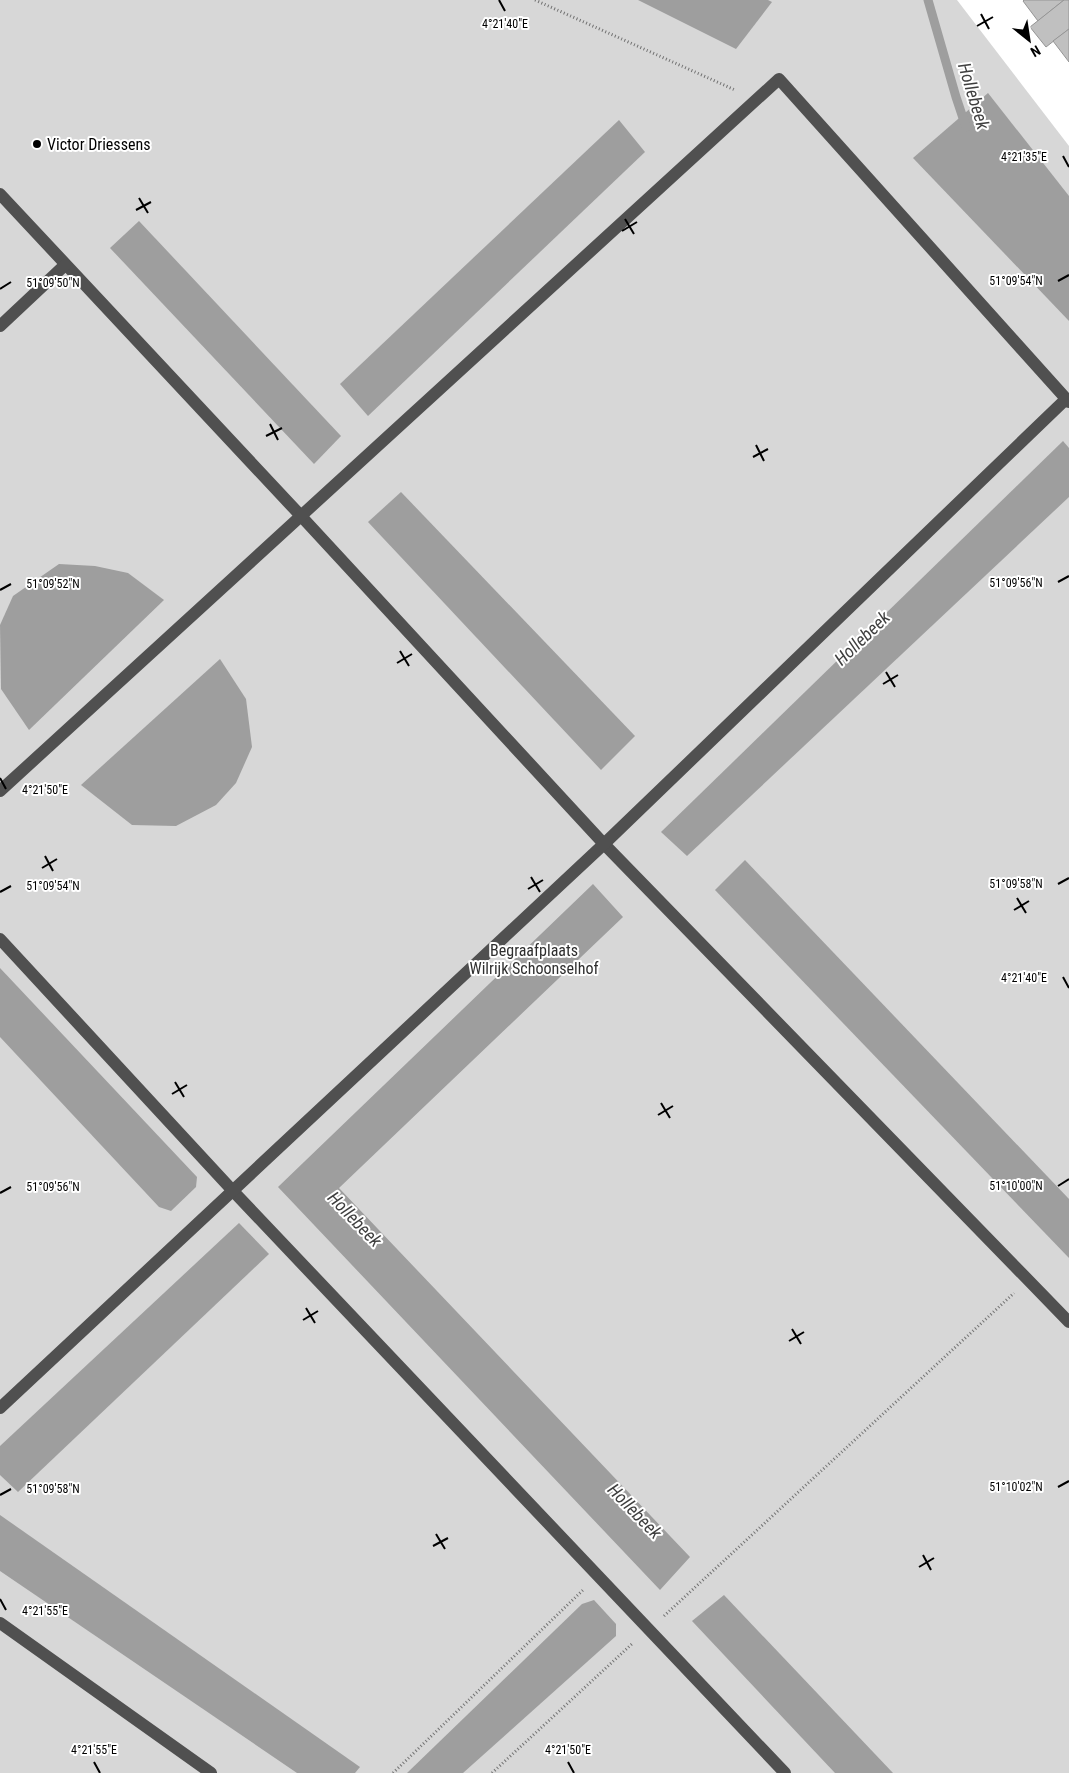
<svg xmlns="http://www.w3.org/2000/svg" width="1069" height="1773" viewBox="0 0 1069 1773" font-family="'Roboto Condensed',sans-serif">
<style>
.green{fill:#d7d7d7}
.water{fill:#9e9e9e}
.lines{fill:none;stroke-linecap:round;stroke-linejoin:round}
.stream{stroke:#9e9e9e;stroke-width:9}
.building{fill:#c0c0c0;stroke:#949494}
.path{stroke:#727272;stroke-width:3;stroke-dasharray:1 2.5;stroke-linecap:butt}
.minor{stroke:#505050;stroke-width:12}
.ticks{fill:none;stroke:#000;stroke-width:2}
.poi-dot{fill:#000;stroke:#fff;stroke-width:2}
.labels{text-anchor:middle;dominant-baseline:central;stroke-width:4;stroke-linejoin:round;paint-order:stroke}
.poi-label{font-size:16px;fill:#000;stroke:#fff;text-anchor:start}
.park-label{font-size:16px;fill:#2e2e2e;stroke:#fff}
.water-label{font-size:18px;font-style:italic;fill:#3f3f3f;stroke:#fff}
.ticks-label{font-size:12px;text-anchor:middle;fill:#000;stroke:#fff;stroke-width:4;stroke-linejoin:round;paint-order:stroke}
</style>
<rect width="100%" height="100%" fill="#fff"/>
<path class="green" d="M0,0H957L1069,146V1773H0Z"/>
<g class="water">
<path d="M638,0H768L772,2L736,49Z"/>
<path d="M988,93L1069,196V321L913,158Z"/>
<path d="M619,120L645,152L368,416L340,384Z"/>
<path d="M139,221L341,436L314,464L110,248Z"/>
<path d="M1063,441L1069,448V497L687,856L661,832Z"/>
<path d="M401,492L635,736L601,770L368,522Z"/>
<path d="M59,564L95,566L128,573L164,600L29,730L1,689L0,625L13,596Z"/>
<path d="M220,659L246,699L252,747L236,783L216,805L176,826L132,825L81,785Z"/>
<path d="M745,860L1069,1199V1258L715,890Z"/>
<path d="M593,884L623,917L339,1188L690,1557L660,1590L278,1187Z"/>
<path d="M0,968L197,1177L196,1187L171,1211L159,1207L0,1037Z"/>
<path d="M239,1223L269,1254L18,1492L0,1475V1446Z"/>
<path d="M0,1515L360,1767L355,1773H297L0,1571Z"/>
<path d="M724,1595L893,1773H835L692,1621Z"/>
<path d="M594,1600L616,1624V1636L463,1773H407L582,1604Z"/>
</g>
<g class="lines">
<path class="stream" d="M928,0L956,97L966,127"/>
</g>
<g class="building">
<path d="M1024,0H1064L1038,21L1023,1Z"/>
<path d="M1064,0H1069V29L1046,47L1030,27Z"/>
<path d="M1069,29V62L1053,41Z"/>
</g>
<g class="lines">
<g class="path">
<path d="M535,0L735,90"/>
<path d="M664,1616L1014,1293"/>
<path d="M393,1773L583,1590"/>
<path d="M492,1773L633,1643"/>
</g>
<g class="minor">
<path d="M0,194L301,516L604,844L1069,1322"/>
<path d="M0,326L65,265"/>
<path d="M0,791L779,79L1069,402"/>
<path d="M0,939L233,1191L785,1773"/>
<path d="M0,1408L604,844L1066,399"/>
<path d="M0,1623L211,1773"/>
</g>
</g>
<path class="ticks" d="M499,0L505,11M981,14L989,29M977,26L993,17M1063,156L1069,167M139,198L148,213M136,210L151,202M625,219L634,234M622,231L637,222M1058,281L1069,275M0,289L11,282M270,424L278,440M266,436L282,428M756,445L764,461M753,457L768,449M1058,582L1069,576M0,590L11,584M400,651L409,666M397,663L412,654M886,672L895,687M883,684L898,675M0,778L6,789M45,856L53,871M42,868L57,859M531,877L540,892M1058,884L1069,878M528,889L543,880M0,892L11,886M1017,898L1026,913M1014,910L1029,901M1063,977L1069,988M175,1082L184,1097M172,1094L187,1085M661,1103L670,1118M658,1115L673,1106M1058,1186L1069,1179M0,1193L11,1187M306,1308L315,1323M303,1320L318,1311M792,1329L801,1344M789,1341L804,1332M1058,1487L1069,1481M0,1495L11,1489M436,1534L445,1549M433,1546L448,1538M923,1555L931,1570M919,1567L934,1558M0,1599L6,1610M94,1762L100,1773M568,1762L574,1773"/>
<circle class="poi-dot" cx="37" cy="144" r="5"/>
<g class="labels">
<g class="poi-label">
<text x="47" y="144">Victor Driessens</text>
</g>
<g class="park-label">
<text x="534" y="950">Begraafplaats<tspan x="534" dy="18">Wilrijk Schoonselhof</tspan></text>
</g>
<g class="water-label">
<text transform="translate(974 96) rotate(73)">Hollebeek</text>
<text transform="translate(862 638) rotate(-44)">Hollebeek</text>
<text transform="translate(355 1219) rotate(46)">Hollebeek</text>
<text transform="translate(635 1511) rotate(46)">Hollebeek</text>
</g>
</g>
<g class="ticks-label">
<text x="505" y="28">4°21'40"E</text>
<text x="1024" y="161">4°21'35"E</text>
<text x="1016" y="285">51°09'54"N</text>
<text x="53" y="287">51°09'50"N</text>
<text x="1016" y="587">51°09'56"N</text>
<text x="53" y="588">51°09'52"N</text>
<text x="45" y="794">4°21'50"E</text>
<text x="1016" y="888">51°09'58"N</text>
<text x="53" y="890">51°09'54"N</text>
<text x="1024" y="982">4°21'40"E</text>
<text x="1016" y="1190">51°10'00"N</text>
<text x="53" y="1191">51°09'56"N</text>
<text x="1016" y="1491">51°10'02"N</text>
<text x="53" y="1493">51°09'58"N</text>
<text x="45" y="1615">4°21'55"E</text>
<text x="94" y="1754">4°21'55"E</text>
<text x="568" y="1754">4°21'50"E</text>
</g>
<g transform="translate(1029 40) rotate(150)" stroke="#ffffff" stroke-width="4" paint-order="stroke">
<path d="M0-4L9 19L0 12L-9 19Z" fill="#000000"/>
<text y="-8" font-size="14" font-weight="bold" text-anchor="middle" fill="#000000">N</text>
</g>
</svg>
